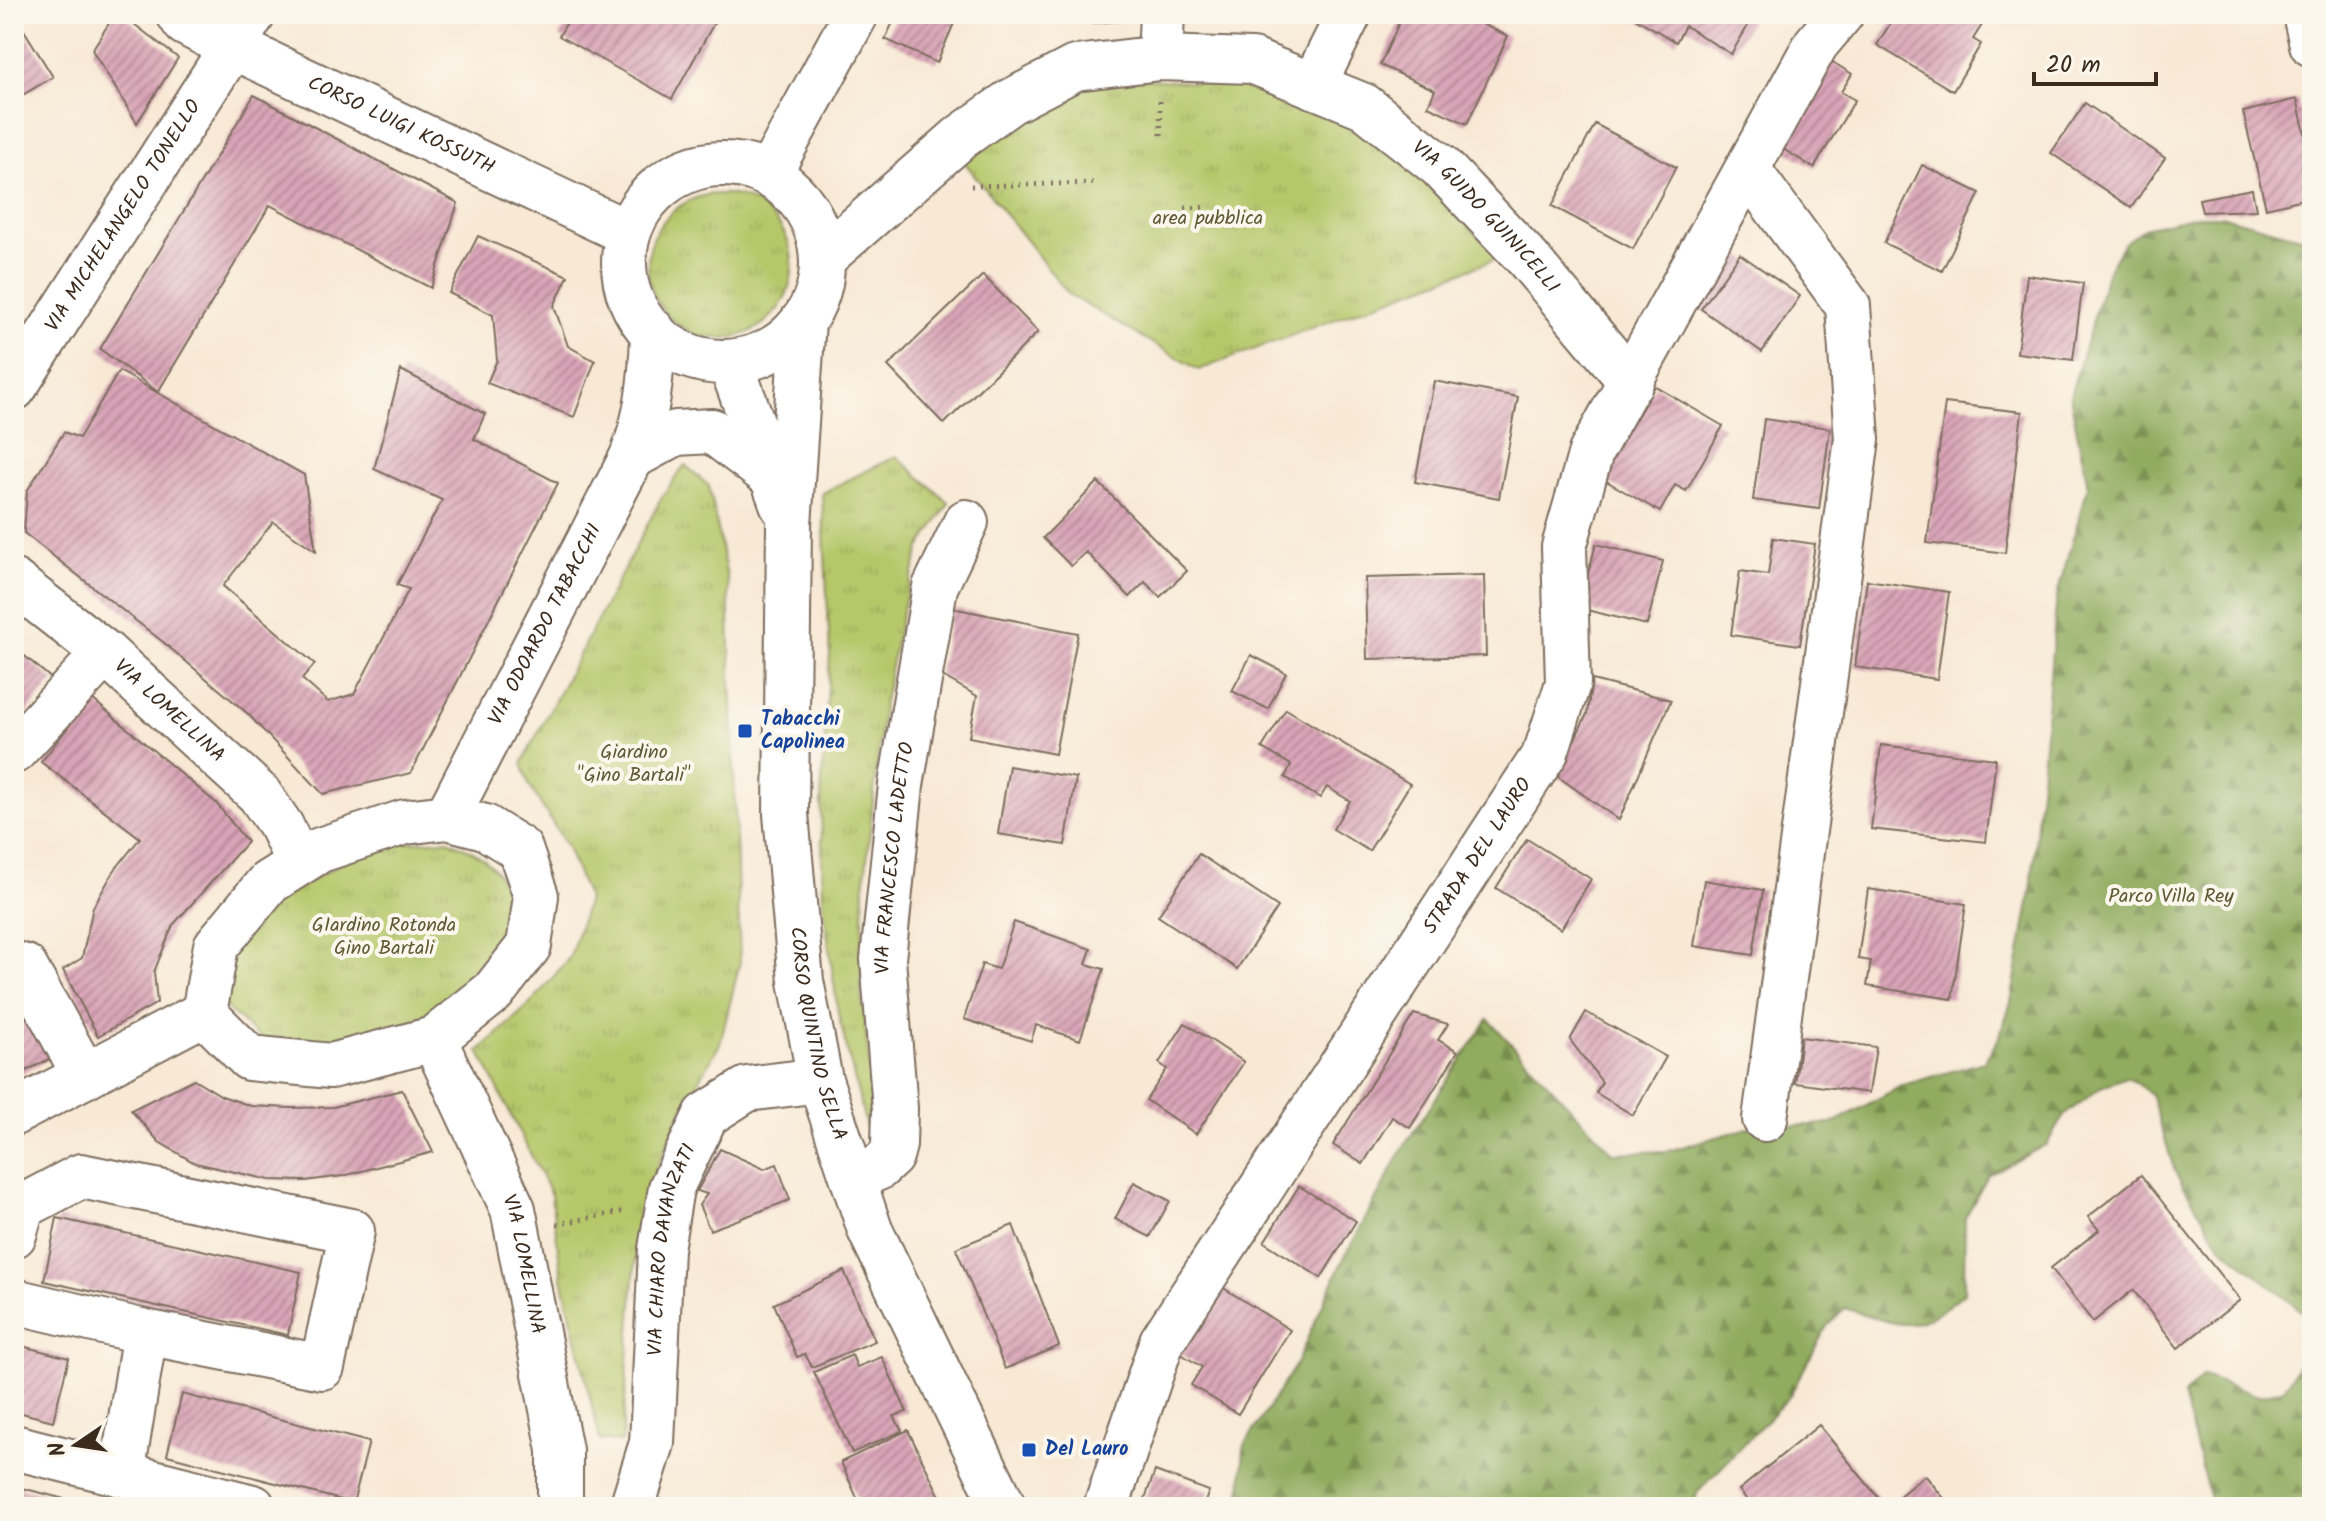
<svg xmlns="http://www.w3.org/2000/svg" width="2326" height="1521" viewBox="0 0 2326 1521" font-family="Kalam,sans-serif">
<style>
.grass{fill:url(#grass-tufts);stroke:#787844;stroke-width:2}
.forest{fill:url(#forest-firs);stroke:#666b3e;stroke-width:2}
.building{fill:url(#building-hatch)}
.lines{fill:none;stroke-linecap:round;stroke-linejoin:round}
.minor-casing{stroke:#7d6d5e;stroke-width:48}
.path{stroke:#7d6d5e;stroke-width:5;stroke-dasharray:2 6;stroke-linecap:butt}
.minor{stroke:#fff;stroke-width:44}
.transit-dot{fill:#1a4fb4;stroke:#fbf7ec;stroke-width:3}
.labels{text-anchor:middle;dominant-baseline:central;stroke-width:8;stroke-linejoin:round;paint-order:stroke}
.street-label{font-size:20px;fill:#3b2a1e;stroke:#fbf7ec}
.park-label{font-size:20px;fill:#605935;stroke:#fbf7ec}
.transit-label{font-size:20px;font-weight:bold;fill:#164399;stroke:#fbf7ec;text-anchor:start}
</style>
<defs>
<pattern id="grass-tufts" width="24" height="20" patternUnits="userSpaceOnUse" patternTransform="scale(2)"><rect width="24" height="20" fill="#b6c76a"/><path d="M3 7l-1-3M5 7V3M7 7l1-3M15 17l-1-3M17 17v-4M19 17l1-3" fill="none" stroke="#9dab5b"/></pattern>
<pattern id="forest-firs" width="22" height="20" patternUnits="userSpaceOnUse" patternTransform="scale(2)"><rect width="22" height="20" fill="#90ac5e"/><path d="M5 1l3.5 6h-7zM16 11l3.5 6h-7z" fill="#778c4d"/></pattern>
<pattern id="building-hatch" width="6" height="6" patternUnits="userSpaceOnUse" patternTransform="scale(2)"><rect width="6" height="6" fill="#d9a4b7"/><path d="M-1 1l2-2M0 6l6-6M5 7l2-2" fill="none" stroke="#b18694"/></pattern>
</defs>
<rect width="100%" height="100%" fill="#fbf7ec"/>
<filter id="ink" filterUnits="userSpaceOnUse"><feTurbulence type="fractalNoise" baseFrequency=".0125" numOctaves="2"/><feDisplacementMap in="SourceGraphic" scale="16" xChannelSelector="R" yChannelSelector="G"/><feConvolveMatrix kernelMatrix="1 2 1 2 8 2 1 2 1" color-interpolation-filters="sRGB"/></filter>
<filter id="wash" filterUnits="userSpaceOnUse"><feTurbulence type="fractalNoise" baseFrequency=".006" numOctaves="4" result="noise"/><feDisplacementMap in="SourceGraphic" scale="32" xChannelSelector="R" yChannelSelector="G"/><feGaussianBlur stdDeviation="1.8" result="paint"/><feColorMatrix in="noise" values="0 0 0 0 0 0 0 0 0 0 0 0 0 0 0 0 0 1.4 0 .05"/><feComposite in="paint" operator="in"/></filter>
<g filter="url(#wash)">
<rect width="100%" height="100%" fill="#f8e9d5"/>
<g class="grass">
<path d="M1147,79L1254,87L1364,117L1499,258L1199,370L1069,295L958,154L1079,82Z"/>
<circle cx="720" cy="266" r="72"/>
<path d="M896,456L949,503L920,548L902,612L883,706L864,888L861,988L873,1097L867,1130L838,1013L823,902L821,797L830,654L822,493Z"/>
<path d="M685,465L709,486L728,582L740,962L720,1044L679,1116L639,1209L622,1442L600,1440L562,1278L551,1195L479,1051L533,1001L570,957L588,899L566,845L529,785L522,763L663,495Z"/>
<path d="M448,840C458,845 472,850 481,857C542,902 482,977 437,1007C419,1019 391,1031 370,1038C338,1048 305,1047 272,1049L220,1002V966L279,899L344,862L394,843Z"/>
</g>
<path class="forest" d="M2197,216H2223L2312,240V1507H2212L2183,1396L2203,1376L2258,1396L2284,1389L2312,1341L2305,1314L2220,1245L2175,1172L2151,1094L2127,1077L2103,1086L2064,1115L2047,1144L1988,1176L1965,1218L1964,1293C1912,1336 1906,1328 1845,1308L1827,1326L1789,1397L1697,1493L1693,1507H1240L1244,1446L1295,1366L1342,1262L1406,1143L1488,1019L1613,1153L1668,1151L1748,1128L1832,1124L1903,1085L1984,1062L1999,1038L2011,1002L2031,892L2057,595L2088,486L2070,396L2108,270L2123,244L2144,228Z"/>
<g id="blocks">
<g class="building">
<path d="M14,14L53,77L14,100Z"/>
<path d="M115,14H121L178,58L137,123L92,50Z"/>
<path d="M572,14H719L672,99L559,36Z"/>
<path d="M897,14H958L937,63L885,39Z"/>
<path d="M1089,14H1132L1133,20L1093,23Z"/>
<path d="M1403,14H1460L1508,36L1467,124L1428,106L1435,90L1380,65Z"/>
<path d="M1638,14H1755L1731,54L1685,26L1676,42L1635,18Z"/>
<path d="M1896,14H1989L1973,39L1981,44L1953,91L1877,45Z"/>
<path d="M1831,61L1852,74L1841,92L1855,100L1814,168L1780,147Z"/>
<path d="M254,95L458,203L431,288L270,205L158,392L100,349Z"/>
<path d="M2297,99L2312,163V197L2266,208L2243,112Z"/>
<path d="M2085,103L2165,158L2131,208L2051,153Z"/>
<path d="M1595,124L1676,167L1633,249L1552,206Z"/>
<path d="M1922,165L1980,193L1942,271L1884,243Z"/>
<path d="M2252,189L2256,210L2202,212L2199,199Z"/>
<path d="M478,236L568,276L554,306L568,346L595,361L574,417L487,383L497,360L493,315L449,293Z"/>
<path d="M1740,254L1800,296L1762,352L1701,309Z"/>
<path d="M983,275L1038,332L944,424L888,366Z"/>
<path d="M2027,275L2083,283L2073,360L2017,353Z"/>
<path d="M401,370L485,414L474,439L558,483L411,773L323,794L247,713L163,642L24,533L27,491L64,432L79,438L119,371L304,475L316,551L273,522L223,586L315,664L302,679L328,702L354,694L409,589L397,585L442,500L374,469Z"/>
<path d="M1434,381L1518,397L1499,498L1415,482Z"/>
<path d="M1655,386L1723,426L1686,491L1675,485L1660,512L1601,478Z"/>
<path d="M1945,403L2022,412L2005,553L1927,543Z"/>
<path d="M1764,419L1830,428L1819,509L1753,500Z"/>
<path d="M1098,482L1187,571L1160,597L1145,582L1130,597L1086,552L1071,566L1043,538Z"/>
<path d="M1773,538L1815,544L1800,645L1731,635L1740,571L1768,575Z"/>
<path d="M1596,544L1663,561L1647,625L1579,608Z"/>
<path d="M1484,575L1486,656L1367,659L1365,578Z"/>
<path d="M1867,580L1949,592L1937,679L1855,667Z"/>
<path d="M952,608L1078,633L1055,754L969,737L977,696L939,674Z"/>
<path d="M14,647L53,680L14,730Z"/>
<path d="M1251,655L1286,673L1268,709L1232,691Z"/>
<path d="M1592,680L1671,700L1619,820L1557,776L1587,714Z"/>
<path d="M91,698L216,803L247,842L173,925L154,972L157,1003L98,1036L63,970L82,958L93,907L114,871L140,838L41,762Z"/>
<path d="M1286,709L1410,784L1369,851L1333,829L1350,801L1327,787L1320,798L1285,777L1291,765L1262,748Z"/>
<path d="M1881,745L1996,759L1986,842L1871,829Z"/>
<path d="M1009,766L1076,778L1065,845L998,834Z"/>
<path d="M1527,839L1591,879L1561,929L1496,888Z"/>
<path d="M1199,854L1278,907L1237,969L1158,916Z"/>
<path d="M1704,880L1763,890L1753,955L1694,946Z"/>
<path d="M1868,889L1966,904L1952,999L1867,986L1871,961L1858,959Z"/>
<path d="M1014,922L1091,949L1086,964L1104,969L1080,1040L1036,1025L1031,1041L964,1019L982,964L998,969Z"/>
<path d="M14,982L61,1053L14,1077Z"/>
<path d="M1586,1012L1666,1057L1633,1115L1596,1093L1602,1082L1570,1040Z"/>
<path d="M1414,1014L1448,1024L1438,1040L1458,1051L1410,1128L1392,1117L1363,1164L1333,1145Z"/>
<path d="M1185,1023L1244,1062L1196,1134L1146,1100L1167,1069L1159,1063Z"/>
<path d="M1801,1037L1876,1047L1869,1093L1795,1083Z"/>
<path d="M194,1079L222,1096L251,1106L291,1108L333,1107L402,1090L433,1152L343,1176L305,1181L270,1180L195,1163L159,1142L131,1110Z"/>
<path d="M720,1149L764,1169L777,1164L790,1200L710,1230L699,1205L707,1194L697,1191Z"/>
<path d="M2141,1175L2240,1300L2178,1348L2133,1290L2093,1322L2051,1268L2099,1230L2088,1217Z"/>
<path d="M1134,1182L1170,1201L1150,1237L1115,1219Z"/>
<path d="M1299,1186L1356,1221L1321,1278L1264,1242Z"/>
<path d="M57,1218L301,1272L288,1335L44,1281Z"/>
<path d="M1013,1225L1059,1346L1005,1369L956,1248Z"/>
<path d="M844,1271L875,1341L812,1367L805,1354L797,1357L774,1304Z"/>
<path d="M1222,1287L1290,1330L1238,1414L1191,1385L1202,1367L1181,1354Z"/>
<path d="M14,1344L69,1358L53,1421L14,1411Z"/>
<path d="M852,1355L857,1367L882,1357L907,1412L894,1416L902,1431L852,1453L814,1372Z"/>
<path d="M182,1394L369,1442L353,1503L167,1455Z"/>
<path d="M1819,1425L1886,1507H1747L1750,1504L1739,1490Z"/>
<path d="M908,1430L945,1507H861L841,1462Z"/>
<path d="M1155,1471L1209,1491L1203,1507H1142Z"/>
<path d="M1925,1475L1951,1507H1886Z"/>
<path d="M14,1486L92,1506V1507H14Z"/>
<path d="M660,1499L694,1506V1507H658Z"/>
</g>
</g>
</g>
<g filter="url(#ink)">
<use href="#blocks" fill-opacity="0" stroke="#7d6d5e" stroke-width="2"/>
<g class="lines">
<defs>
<g id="minor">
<path id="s1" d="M179,14L185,23L206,34L628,233"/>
<path d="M2305,14L2312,44"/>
<path d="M1160,58L1162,14"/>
<path d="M1313,86L1349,14"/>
<circle cx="723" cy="263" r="99"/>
<path d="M1749,171L1848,306L1857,439L1765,1119"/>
<path d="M769,174L856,14"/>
<path id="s2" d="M822,259L961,137L1010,102L1075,68L1160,58L1252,61L1364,106L1440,166L1528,259L1631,382"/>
<path id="s3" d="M803,321L789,525L786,814L801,981L820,1080L870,1230L1004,1507"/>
<path d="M730,362L783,506"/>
<path id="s4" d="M14,388L253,14"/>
<path d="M632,457L676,433L712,431L775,479"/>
<path id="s5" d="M14,582L105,653L259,794L281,826L298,862"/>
<path d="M14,751L105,653"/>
<path d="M447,817L485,827L520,849L536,896L529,946L493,992L434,1039L331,1066L249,1058L204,1013L216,946L268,883L320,850L405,822Z"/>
<path id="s6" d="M447,817L632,457C648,416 652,375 653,331"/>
<path d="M14,964L25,967L85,1076"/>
<path id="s7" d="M434,1039L513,1209L560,1450V1507"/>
<path d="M14,1113L204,1013"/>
<path id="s8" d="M853,1178L878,1168L891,1156L894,1145L895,1109L883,959L901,785L935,587L966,522"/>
<path d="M14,1235L22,1207L81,1176L352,1231L322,1367L145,1332L122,1474"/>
<path d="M14,1301L145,1332"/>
<path d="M14,1447L253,1507"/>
<path id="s9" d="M632,1507L652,1443L661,1249L671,1188L706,1115L747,1089L820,1080"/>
<path id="s10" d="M1106,1507L1162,1341L1546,752L1568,683L1564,547L1591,452L1816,44L1841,14"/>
</g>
</defs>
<use href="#minor" class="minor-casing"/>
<g class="path">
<path d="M1160,101L1161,136"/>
<path d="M971,186L1098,183"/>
<path d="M1185,208L1206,207"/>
<path d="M557,1224L626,1211"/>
</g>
<use href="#minor" class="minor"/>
</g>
</g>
<g class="transit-dot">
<rect x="737" y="723" width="16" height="16" rx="4"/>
<rect x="1021" y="1442" width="16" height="16" rx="4"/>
</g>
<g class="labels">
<g class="street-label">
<text stroke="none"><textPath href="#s1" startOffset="250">CORSO LUIGI KOSSUTH</textPath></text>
<text stroke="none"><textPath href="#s4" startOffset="204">VIA MICHELANGELO TONELLO</textPath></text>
<text stroke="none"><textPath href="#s2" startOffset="782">VIA GUIDO GUINICELLI</textPath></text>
<text stroke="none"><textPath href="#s6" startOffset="216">VIA ODOARDO TABACCHI</textPath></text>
<text stroke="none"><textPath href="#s5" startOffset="202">VIA LOMELLINA</textPath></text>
<text stroke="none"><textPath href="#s10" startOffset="754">STRADA DEL LAURO</textPath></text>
<text stroke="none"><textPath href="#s8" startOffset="344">VIA FRANCESCO LADETTO</textPath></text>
<text stroke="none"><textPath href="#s3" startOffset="716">CORSO QUINTINO SELLA</textPath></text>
<text stroke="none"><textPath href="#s9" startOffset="262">VIA CHIARO DAVANZATI</textPath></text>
<text stroke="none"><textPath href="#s7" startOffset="244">VIA LOMELLINA</textPath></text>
</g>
<g class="park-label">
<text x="1208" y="219">area pubblica</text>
<text x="634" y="753">Giardino<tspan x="634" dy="23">"Gino Bartali"</tspan></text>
<text x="2171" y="897">Parco Villa Rey</text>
<text x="384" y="926">GIardino Rotonda<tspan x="384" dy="23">Gino Bartali</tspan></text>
</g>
<g class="transit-label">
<text x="761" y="720">Tabacchi<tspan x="761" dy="23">Capolinea</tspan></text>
<text x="1045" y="1450">Del Lauro</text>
</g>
</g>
<rect width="2326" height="1521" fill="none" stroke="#fbf7ec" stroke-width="48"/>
<g transform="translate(76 1445) rotate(257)" stroke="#fbf7ec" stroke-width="6" paint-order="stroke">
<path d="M0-6L14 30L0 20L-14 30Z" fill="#3b2a1e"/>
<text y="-12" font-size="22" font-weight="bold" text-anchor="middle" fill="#3b2a1e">N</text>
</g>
<path d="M2034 72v12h122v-12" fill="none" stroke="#3b2a1e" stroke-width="4"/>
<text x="2046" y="72" font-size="24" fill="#3b2a1e" stroke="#fbf7ec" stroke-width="6" paint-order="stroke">20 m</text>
</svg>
